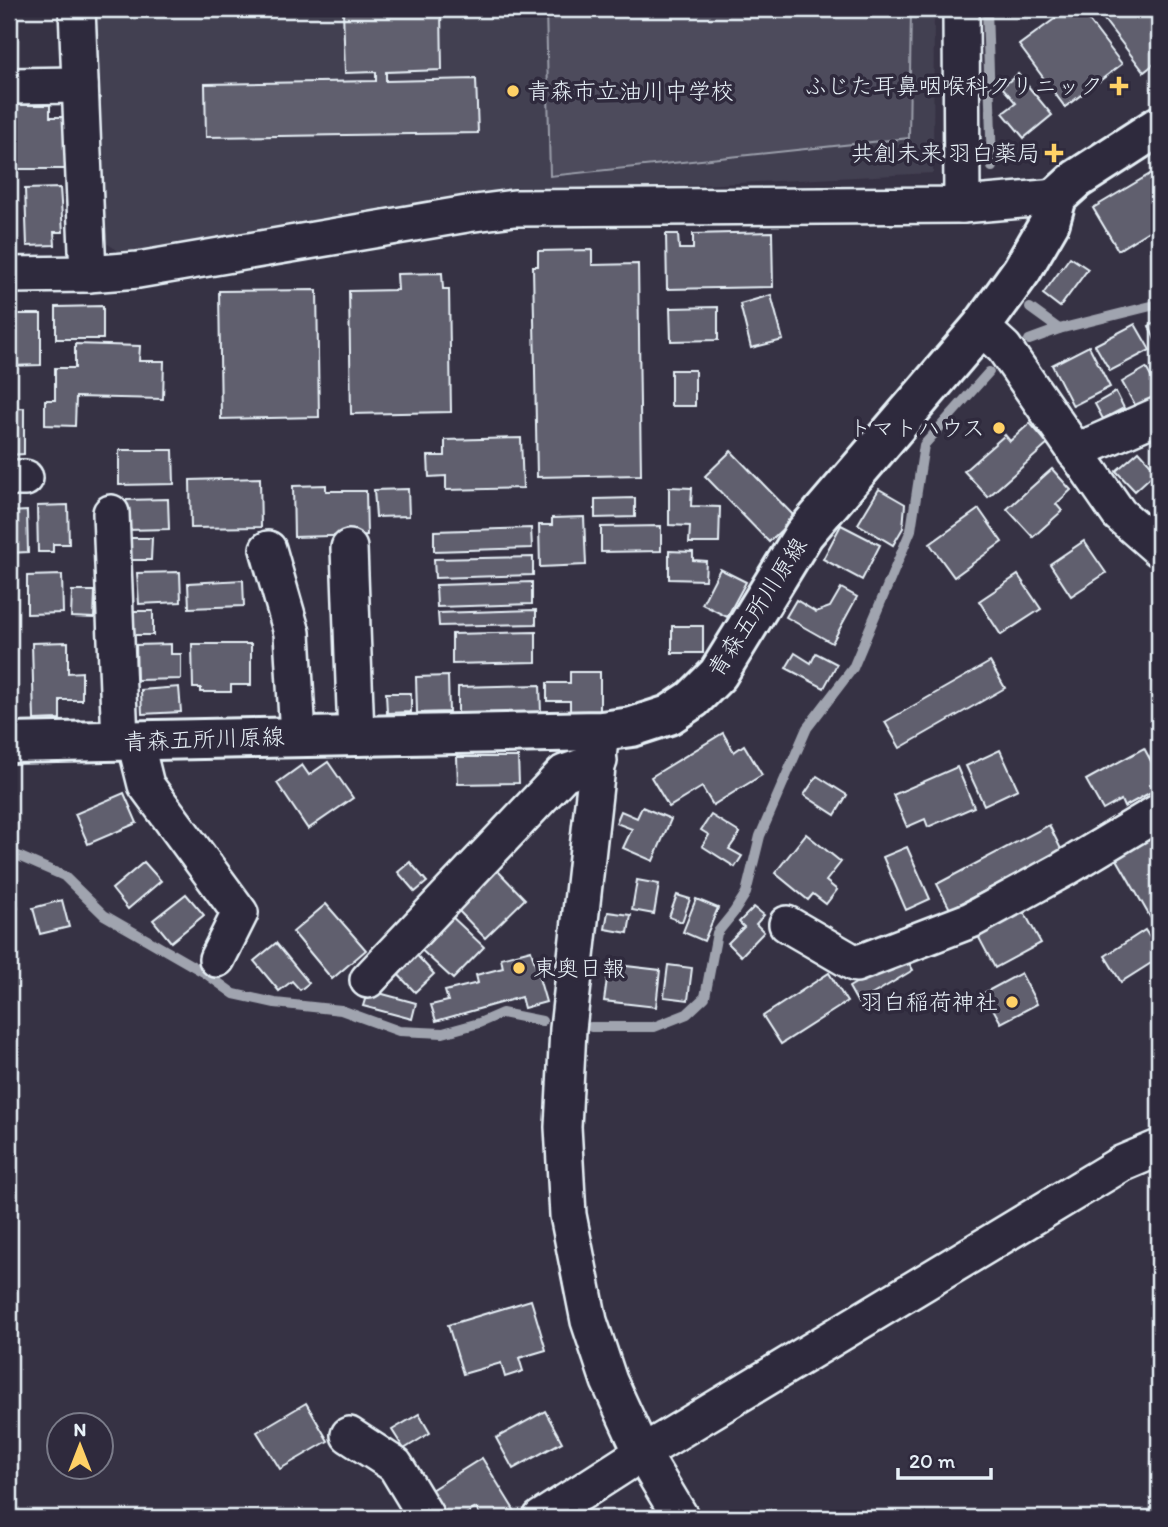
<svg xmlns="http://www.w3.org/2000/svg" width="1168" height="1527" viewBox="0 0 1168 1527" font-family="Itim,'Klee One',sans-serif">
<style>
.built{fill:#433f51}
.green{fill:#4d4b5c;stroke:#9a9eaa;stroke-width:2}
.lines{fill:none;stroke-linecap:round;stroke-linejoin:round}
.stream{stroke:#a0a4af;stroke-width:10}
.building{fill:#605e6e;stroke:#e8f1f8;stroke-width:2}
.minor-casing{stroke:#e8f1f8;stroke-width:40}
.major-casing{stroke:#e8f1f8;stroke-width:44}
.minor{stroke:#2f2a3d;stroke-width:35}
.major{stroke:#2f2a3d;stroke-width:38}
.poi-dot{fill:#ffd166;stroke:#2f2a3d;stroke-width:2.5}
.labels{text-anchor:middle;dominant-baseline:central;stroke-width:7;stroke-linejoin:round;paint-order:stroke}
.poi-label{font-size:23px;fill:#e8f1f8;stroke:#2f2a3d;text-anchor:end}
.street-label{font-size:23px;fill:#e8f1f8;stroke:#2f2a3d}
</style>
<rect width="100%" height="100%" fill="#363244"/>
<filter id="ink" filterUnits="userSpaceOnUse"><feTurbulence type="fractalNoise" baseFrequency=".0143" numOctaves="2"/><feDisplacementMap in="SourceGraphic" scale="14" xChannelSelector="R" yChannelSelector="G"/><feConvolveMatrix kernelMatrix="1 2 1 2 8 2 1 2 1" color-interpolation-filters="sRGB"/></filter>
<g filter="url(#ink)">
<path class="built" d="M91,9H934L933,173L508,195L120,252L97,237Z"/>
<path class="green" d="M546,9H911L909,138L550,176Z"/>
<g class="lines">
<g class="stream">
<path d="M987,9L992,167"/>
<path d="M1030,308L1059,329"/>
<path d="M1029,340L1059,329L1159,304"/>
<path d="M9,852L64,876L104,915L205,973L234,994L275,1003L341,1010L399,1031L443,1033L479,1023L502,1013L542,1021"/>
<path d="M591,1027H654L687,1014L705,997L717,933L734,912L746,893L760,836L807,728L853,668L911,530L924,445L989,372"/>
</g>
</g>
<g class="building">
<path d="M343,9H441L442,70L386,72V81L476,79L478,133L206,137L205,84L376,81V72L345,73Z"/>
<path d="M1068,9H1080L1122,64L1065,107L1019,45Z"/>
<path d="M1113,9H1150L1159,21V60L1144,72L1102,17Z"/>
<path d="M1018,74L1052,115L1024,138L1003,113L1016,103L1002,87Z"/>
<path d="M15,105H50V117H65V169H15Z"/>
<path d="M1157,170L1159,174V233L1155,227L1118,250L1093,208Z"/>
<rect x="9" y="177" width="2" height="64"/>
<path d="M60,188L63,232H54L55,245L27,246L25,189Z"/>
<path d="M772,232L773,287L667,289L666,234H678L679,249H693V234Z"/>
<path d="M592,250V265L638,264L641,475L537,477L533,266H538V251Z"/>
<path d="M1070,257L1088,269L1060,307L1043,294Z"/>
<path d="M442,273L443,289H449L451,412L351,414L349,291L398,290L397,274Z"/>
<path d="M317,290L319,417L221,419L219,291Z"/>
<path d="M771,295L783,340L751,348L740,304Z"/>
<path d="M103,306V339H56V307Z"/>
<path d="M9,307H14V314H41V365L9,366Z"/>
<path d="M718,307V340L671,341L670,308Z"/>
<path d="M1159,321V349L1149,326Z"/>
<path d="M1135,324L1150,350L1110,371L1095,345Z"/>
<path d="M75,344L140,346L139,361H164L163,399L76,397L75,426L45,425V400H55V368H75Z"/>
<path d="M1089,346L1110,387L1073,406L1052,365Z"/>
<path d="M1146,368L1159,391V397L1137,409L1122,382Z"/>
<rect x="671" y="370" width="24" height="36"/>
<path d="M1116,392L1124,408L1103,419L1095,404Z"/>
<path d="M24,408V454L9,455V409Z"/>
<path d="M1030,423L1048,444L988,497L964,471L1005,435L1010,441Z"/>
<path d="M521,438L523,488L446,490V476L429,477L428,456H445V440Z"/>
<path d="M119,450H173L174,484L119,485Z"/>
<path d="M731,451L795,517L769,542L705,476Z"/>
<path d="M1139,451L1157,471L1135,491L1116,471Z"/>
<path d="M1052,469L1071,490L1056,504L1062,511L1033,537L1007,509Z"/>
<path d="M260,478L261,527L191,528L190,480Z"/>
<path d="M326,485V491H366L367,535L294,537L293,486Z"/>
<path d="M669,487L692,488L691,506L720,507L719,543H689L690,526L669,525Z"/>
<path d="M408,489L409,516L376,517L374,490Z"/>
<path d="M879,489L905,504L903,528L893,545L858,524Z"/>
<path d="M635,498V517L595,518V499Z"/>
<path d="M168,499L169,529L126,530V500Z"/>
<path d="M68,505L69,544H53V552H38L37,506Z"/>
<path d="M979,509L1002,542L954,577L930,544Z"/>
<path d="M27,511L28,552L9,553V512Z"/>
<path d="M584,517L586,565L540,567L539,525H552V518Z"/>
<path d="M841,525L880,545L862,580L823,559Z"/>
<path d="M661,526V551L601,552V527Z"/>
<path d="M531,528L532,548L434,551V531Z"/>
<path d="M128,538H152L151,560H127Z"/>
<path d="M1084,541L1106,573L1071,596L1050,564Z"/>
<path d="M669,551L693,552V560L706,561L705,580L669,579Z"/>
<path d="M533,557V575L435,578L434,559Z"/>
<path d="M720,569L746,582L727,617L702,604Z"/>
<path d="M180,572L181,602L139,604L137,573Z"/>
<path d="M62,575L63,613L27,614V576Z"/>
<path d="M1018,575L1041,609L1001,635L979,601Z"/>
<path d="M243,580L244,606L189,608L188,583Z"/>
<path d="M532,582V604L437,607L436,585Z"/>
<path d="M841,588L857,597L832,643L786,617L796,600L816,612L830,607Z"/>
<path d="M72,591H95L94,618L71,617Z"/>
<path d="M536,610V624L439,626L438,613Z"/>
<rect x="132" y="611" width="21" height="24"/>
<rect x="672" y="626" width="31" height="27"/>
<path d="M536,632V662L452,664V634Z"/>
<path d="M68,642V673L82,672V700H60V719L34,720L32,643Z"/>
<path d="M171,644V654H181V679L137,680L136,645Z"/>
<path d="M192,644H251V685H231V692H201V688H193Z"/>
<path d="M795,653L811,663L816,653L837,664L824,688L786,668Z"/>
<path d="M990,662L1005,688L900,748L885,722Z"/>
<path d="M570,672H600V713H570V701H547V683H570Z"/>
<path d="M448,676L449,712L417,713L416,677Z"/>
<path d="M540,685L541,713L458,715V687Z"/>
<path d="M179,687L181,712L142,714L141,690Z"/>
<path d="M386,693H411V712L387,713Z"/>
<path d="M723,733L734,752L744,745L762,775L713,805L702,787L669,807L651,777Z"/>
<path d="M1144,748L1159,776V780L1150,785L1153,791L1124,807L1121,800L1103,810L1086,780Z"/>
<path d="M1000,750L1018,789L984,805L966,766Z"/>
<path d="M457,757H518L519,783L458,784Z"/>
<path d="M328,762L353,798L308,829L277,783L302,765L309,775Z"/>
<path d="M957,767L974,807L928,827L925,819L907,827L893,795Z"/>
<path d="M817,776L847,795L835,815L804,795Z"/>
<path d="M124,793L137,823L88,844L75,814Z"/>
<path d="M642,807L671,819L653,861L623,848L632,829L616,823L621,811L637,818Z"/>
<path d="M711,815L740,833L729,849L742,856L735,867L702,846L709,835L701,830Z"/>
<path d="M1049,825L1062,851L950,909L937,884Z"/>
<path d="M1159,828V918L1153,922L1114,854Z"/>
<path d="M806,834L841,862L826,881L837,890L826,904L813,894L808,900L775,873Z"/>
<path d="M907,847L930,899L906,910L883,857Z"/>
<path d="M144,862L161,881L128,909L112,889Z"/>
<path d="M410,862L427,882L415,892L398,872Z"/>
<path d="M496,869L525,899L485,938L456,908Z"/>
<path d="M637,880L659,884L654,914L632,910Z"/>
<path d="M12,883L18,908L9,910V884Z"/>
<path d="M186,894L204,915L171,942L153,920Z"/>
<path d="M677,895L690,899L682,922L669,917Z"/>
<path d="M696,899L718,908L704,941L683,932Z"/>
<path d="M62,900L69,927L40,934L33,908Z"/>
<path d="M326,904L366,950L332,979L293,932Z"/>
<path d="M754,907L764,915L756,924L764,932L741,956L728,943L744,927L739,922Z"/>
<path d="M1023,910L1041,943L995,968L977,934Z"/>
<path d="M608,912L631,915L628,933L605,929Z"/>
<path d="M448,913L484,947L453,979L417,946Z"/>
<path d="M1145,930L1159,952V958L1121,982L1105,956Z"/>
<path d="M276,943L309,983L300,990L292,981L279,991L254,961Z"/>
<path d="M412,950L434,974L415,992L392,968Z"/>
<path d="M531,950L546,1002L524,1008L521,997L436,1021L431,1005L448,1001L445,991L478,983L476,975L503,968L501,958Z"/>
<path d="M904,955L913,970L858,1003L849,987Z"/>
<path d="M609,964L660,970L656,1007L604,1001Z"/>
<path d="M668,965L692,968L688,1000L664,997Z"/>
<path d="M829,973L847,1002L781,1044L763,1016Z"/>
<path d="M1021,973L1037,1004L1001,1023L984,993Z"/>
<path d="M368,990L416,1003L412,1019L363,1006Z"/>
<path d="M531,1300L546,1350L519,1358L523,1371L505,1377L501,1363L463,1374L448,1325Z"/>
<path d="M306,1403L328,1441L280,1469L257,1432Z"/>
<path d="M545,1411L562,1442L513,1469L496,1438Z"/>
<path d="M419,1414L430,1433L404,1449L392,1430Z"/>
<path d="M482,1458L519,1518H482L476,1508L459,1518H438L423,1495Z"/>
</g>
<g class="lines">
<defs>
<g id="minor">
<path d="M77,9L88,274"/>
<path d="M961,9L962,205"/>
<path d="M9,86L80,85"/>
<path d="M9,275L88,274L138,270L467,214L514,208L962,205L1057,197"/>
<path d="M981,327L1004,348L1119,514L1159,549"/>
<path d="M1075,452L1159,415"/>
<path d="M9,478H25"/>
<path d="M111,513L120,741"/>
<path d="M349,548L356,735"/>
<path d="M268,549L292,633L298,736"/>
<path d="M601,731L568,1029L563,1127L568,1215L589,1321L609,1381L642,1453L681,1518"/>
<path d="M135,741L146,785L240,913L217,959"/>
<path d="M787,924L856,964L971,920L1064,869L1159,812"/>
<path d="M368,980L564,773L599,761"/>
<path d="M349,1435L395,1465L427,1518"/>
<path d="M541,1518L642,1453L1121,1164L1159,1148"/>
</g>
<path id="major" d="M9,743L601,731L632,727L669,715L693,699L718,674L804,534L981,327L1022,270L1050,222L1057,197L1077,179L1159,126"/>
</defs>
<use href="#minor" class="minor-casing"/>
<use href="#major" class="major-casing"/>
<use href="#minor" class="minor"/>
<use href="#major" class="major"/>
</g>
</g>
<g class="poi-dot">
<path d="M1115.5 75.5h7v7h7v7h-7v7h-7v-7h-7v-7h7z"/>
<circle cx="513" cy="91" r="7"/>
<path d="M1050.5 142.5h7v7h7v7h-7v7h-7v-7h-7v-7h7z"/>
<circle cx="999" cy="428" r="7"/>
<circle cx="519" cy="968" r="7"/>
<circle cx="1012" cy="1002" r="7"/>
</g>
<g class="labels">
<g class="poi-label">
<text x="1103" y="86">ふじた耳鼻咽喉科クリニック</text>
<text x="527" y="91" text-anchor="start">青森市立油川中学校</text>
<text x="1040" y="153">共創未来 羽白薬局</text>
<text x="985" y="428">トマトハウス</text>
<text x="533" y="968" text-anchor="start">東奥日報</text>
<text x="998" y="1002">羽白稲荷神社</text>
</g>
<g class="street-label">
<text transform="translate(757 607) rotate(-57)">青森五所川原線</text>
<text transform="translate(204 739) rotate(-2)">青森五所川原線</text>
</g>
</g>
<rect width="1168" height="1527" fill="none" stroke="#2f2a3d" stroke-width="35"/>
<rect x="18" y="18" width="1133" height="1492" fill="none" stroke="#e8f1f8" stroke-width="2.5" filter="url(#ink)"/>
<g transform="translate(80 1446)"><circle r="33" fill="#2f2a3d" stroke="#797a88" stroke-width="2"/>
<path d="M0-5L12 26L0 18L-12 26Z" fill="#ffd166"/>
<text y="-10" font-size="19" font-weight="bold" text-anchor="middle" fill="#e8f1f8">N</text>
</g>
<path d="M898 1468v10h93v-10" fill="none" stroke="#e8f1f8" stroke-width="3.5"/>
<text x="909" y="1468" font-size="21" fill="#e8f1f8" stroke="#2f2a3d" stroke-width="5" paint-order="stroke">20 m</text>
</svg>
